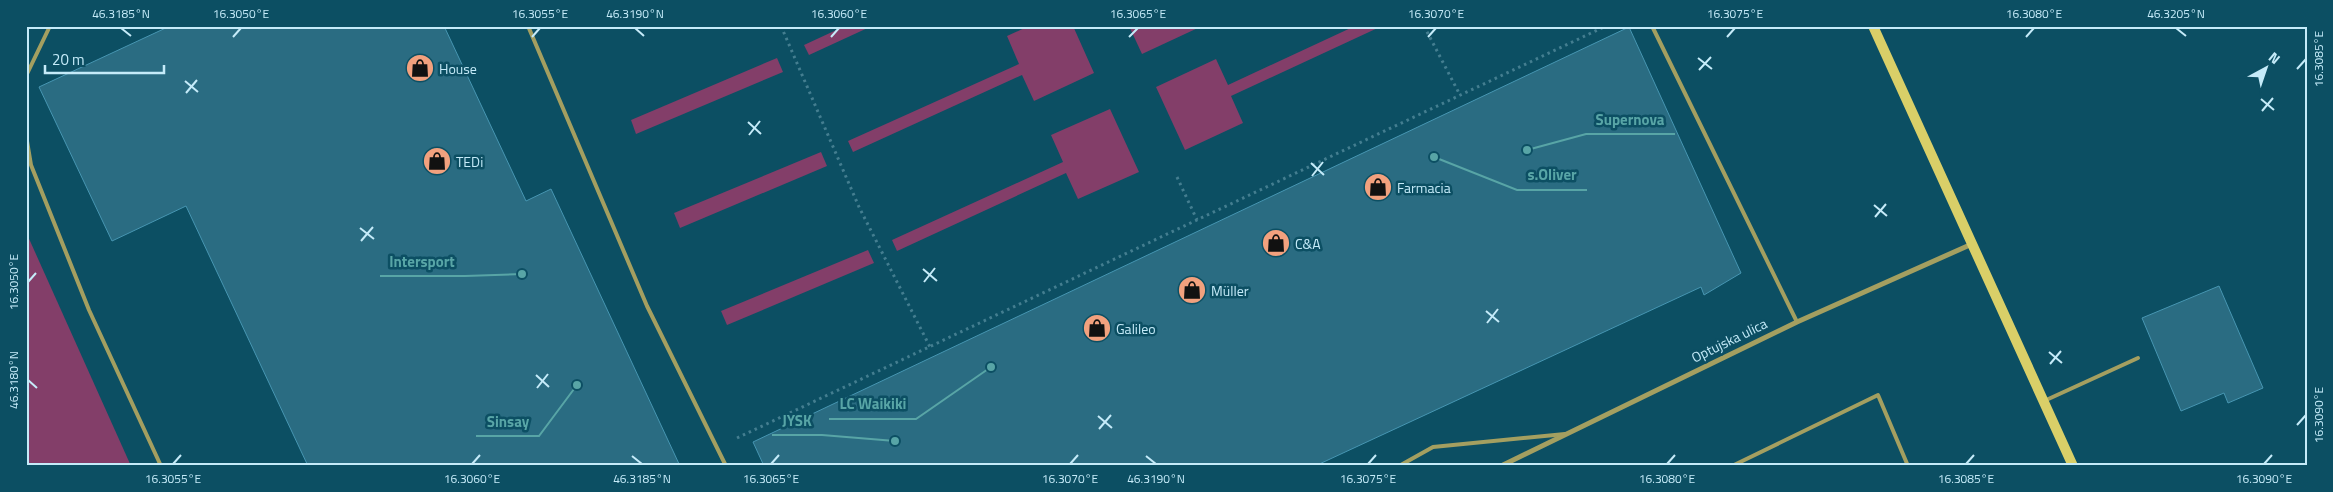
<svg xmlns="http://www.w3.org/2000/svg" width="2333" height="492" viewBox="0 0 2333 492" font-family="'Titillium Web',sans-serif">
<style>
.green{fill:#833e69}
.building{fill:#2a6c82;stroke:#4796b2}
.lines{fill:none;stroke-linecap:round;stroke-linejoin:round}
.path{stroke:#447e90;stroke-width:3;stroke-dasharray:2.5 4;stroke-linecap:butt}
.service{stroke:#a49f60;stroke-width:4}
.minor{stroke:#a49f60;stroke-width:5}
.secondary{stroke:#d9cf68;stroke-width:10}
.ticks{fill:none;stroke:#c5ebf9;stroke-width:2}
.labels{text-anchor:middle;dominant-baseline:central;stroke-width:5;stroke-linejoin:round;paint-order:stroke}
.poi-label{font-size:14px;fill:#c5ebf9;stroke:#0c4f63;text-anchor:start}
.street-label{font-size:14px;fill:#c5ebf9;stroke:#0c4f63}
.leader{fill:none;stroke:#58a5a6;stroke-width:2}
.callout-dot{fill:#58a5a6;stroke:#0c4f63;stroke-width:2}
.callout-label{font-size:15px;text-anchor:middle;font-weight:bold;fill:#58a5a6;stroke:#0c4f63;stroke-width:5;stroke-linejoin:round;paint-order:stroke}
.neatline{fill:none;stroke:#c5ebf9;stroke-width:2}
.ticks-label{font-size:12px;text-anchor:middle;fill:#c5ebf9}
</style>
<rect width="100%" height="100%" fill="#0c4f63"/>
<g class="green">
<path d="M845,26H872L809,55L804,45Z"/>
<path d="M1029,26H1073L1094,73L1034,101L1022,75L853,152L848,141L1019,64L1007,36Z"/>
<path d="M1129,26H1199L1200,27L1142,54Z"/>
<path d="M1355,26H1382L1231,96L1243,123L1185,150L1156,87L1216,59L1228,85Z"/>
<path d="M777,58L783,72L636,134L631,120Z"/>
<path d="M1110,109L1139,172L1078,199L1066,173L897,251L892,240L1063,162L1051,135Z"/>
<path d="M821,152L827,166L680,228L674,213Z"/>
<path d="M26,232L131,466H26Z"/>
<path d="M868,250L874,263L727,325L721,311Z"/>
</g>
<g class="building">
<path d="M170,26H444L526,201L551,189L680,466H308L186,206L112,241L39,87Z"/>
<path d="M1629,27L1741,273L1704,295L1701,287L1315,466H764L753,442Z"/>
<path d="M2219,286L2263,388L2228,403L2224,393L2181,411L2142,318Z"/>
</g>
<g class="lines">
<g class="path">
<path d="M781,26L859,207L930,347"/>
<path d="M1424,26L1460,95"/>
<path d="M1177,177L1197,220"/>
<path d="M737,438L1606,26"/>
</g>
<g class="service">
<path d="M528,26L647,306L726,466"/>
<path d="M1652,26L1797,322"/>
<path d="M26,76L50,26"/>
<path d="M26,135L31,165L89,310L161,466"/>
<path d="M2044,401L2138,358"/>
<path d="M1399,466L1433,447L1565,434"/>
<path d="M1732,466L1878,395L1908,466"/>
</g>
<path class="minor" d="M1501,466L1797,322L1972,244"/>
<path class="secondary" d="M1873,26L2073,466"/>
</g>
<path class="ticks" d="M121,28L131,36M635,28L644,36M2176,28L2186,36M233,37L241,28M532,37L540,28M831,37L839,28M1129,37L1138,28M1428,37L1436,28M1727,37L1735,28M2026,37L2034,28M1698,58L1712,69M2297,69L2306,59M1699,70L1711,57M185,81L198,92M186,93L197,80M2261,99L2274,110M2262,111L2273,98M748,122L761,134M749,135L760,121M1311,163L1324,175M1312,176L1323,162M1874,205L1887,216M1875,217L1886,204M360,228L374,239M361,241L373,227M923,269L937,281M28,282L36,273M924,282L935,268M1486,311L1499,322M1487,323L1498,309M2049,352L2062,363M2050,364L2061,351M536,375L549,387M28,380L37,388M537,388L548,374M1098,416L1112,428M2297,425L2306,415M1099,429L1111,415M632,456L642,464M1146,456L1156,464M173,464L181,455M472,464L480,455M771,464L779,455M1070,464L1078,455M1368,464L1376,455M1667,464L1675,455M1966,464L1974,455M2264,464L2272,455"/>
<defs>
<symbol id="shop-disc" viewBox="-11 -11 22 22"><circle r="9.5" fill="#f2a17e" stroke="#0c4f63"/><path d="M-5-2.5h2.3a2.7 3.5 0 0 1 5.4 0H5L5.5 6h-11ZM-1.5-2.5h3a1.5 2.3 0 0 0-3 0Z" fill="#111"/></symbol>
</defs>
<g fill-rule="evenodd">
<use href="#shop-disc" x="404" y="52" width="32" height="32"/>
<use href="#shop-disc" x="421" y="145" width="32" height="32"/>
<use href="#shop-disc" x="1362" y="171" width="32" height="32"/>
<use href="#shop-disc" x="1260" y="227" width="32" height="32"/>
<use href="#shop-disc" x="1176" y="274" width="32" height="32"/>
<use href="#shop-disc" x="1081" y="312" width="32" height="32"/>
</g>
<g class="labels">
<g class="poi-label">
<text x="439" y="68">House</text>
<text x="456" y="161">TEDi</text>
<text x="1397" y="187">Farmacia</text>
<text x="1295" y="243">C&amp;A</text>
<text x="1211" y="290">Müller</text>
<text x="1116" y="328">Galileo</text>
</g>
<g class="street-label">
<text transform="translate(1729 340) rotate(-26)">Optujska ulica</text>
</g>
</g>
<path class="leader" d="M1527 150L1586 134H1675M1434 157L1517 190H1587M522 274L465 276H380M991 367L916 419H829M895 441L822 435H772M577 385L539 436H476"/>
<g class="callout-dot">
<circle cx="1527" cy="150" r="5"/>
<circle cx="1434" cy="157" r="5"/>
<circle cx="522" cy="274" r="5"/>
<circle cx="991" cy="367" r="5"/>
<circle cx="895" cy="441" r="5"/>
<circle cx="577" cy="385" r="5"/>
</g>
<g class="callout-label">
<text x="1630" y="125">Supernova</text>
<text x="1552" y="180">s.Oliver</text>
<text x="422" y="267">Intersport</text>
<text x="873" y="409">LC Waikiki</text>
<text x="797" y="426">JYSK</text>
<text x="508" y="427">Sinsay</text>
</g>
<rect width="2333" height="492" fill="none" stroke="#0c4f63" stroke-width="55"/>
<g transform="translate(2266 68) rotate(40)" stroke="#0c4f63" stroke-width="4" paint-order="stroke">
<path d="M0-4L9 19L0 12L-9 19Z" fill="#c5ebf9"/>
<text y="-8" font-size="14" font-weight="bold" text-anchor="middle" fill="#c5ebf9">N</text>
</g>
<path d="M45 65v8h119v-8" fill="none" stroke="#c5ebf9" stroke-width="2.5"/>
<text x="52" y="65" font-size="15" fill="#c5ebf9" stroke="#0c4f63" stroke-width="4" paint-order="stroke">20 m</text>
<rect x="28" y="28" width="2278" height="436" class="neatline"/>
<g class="ticks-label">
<text x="121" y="18">46.3185°N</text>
<text x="241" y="18">16.3050°E</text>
<text x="540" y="18">16.3055°E</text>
<text x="635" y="18">46.3190°N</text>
<text x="839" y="18">16.3060°E</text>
<text x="1138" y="18">16.3065°E</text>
<text x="1436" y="18">16.3070°E</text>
<text x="1735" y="18">16.3075°E</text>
<text x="2034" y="18">16.3080°E</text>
<text x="2176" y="18">46.3205°N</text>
<text transform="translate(2319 59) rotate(-90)" y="4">16.3085°E</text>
<text transform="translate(14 282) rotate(-90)" y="4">16.3050°E</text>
<text transform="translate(14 380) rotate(-90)" y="4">46.3180°N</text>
<text transform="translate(2319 415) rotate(-90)" y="4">16.3090°E</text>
<text x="173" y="483">16.3055°E</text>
<text x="472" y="483">16.3060°E</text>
<text x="642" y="483">46.3185°N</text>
<text x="771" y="483">16.3065°E</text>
<text x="1070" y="483">16.3070°E</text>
<text x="1156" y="483">46.3190°N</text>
<text x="1368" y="483">16.3075°E</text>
<text x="1667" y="483">16.3080°E</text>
<text x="1966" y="483">16.3085°E</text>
<text x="2264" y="483">16.3090°E</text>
</g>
</svg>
